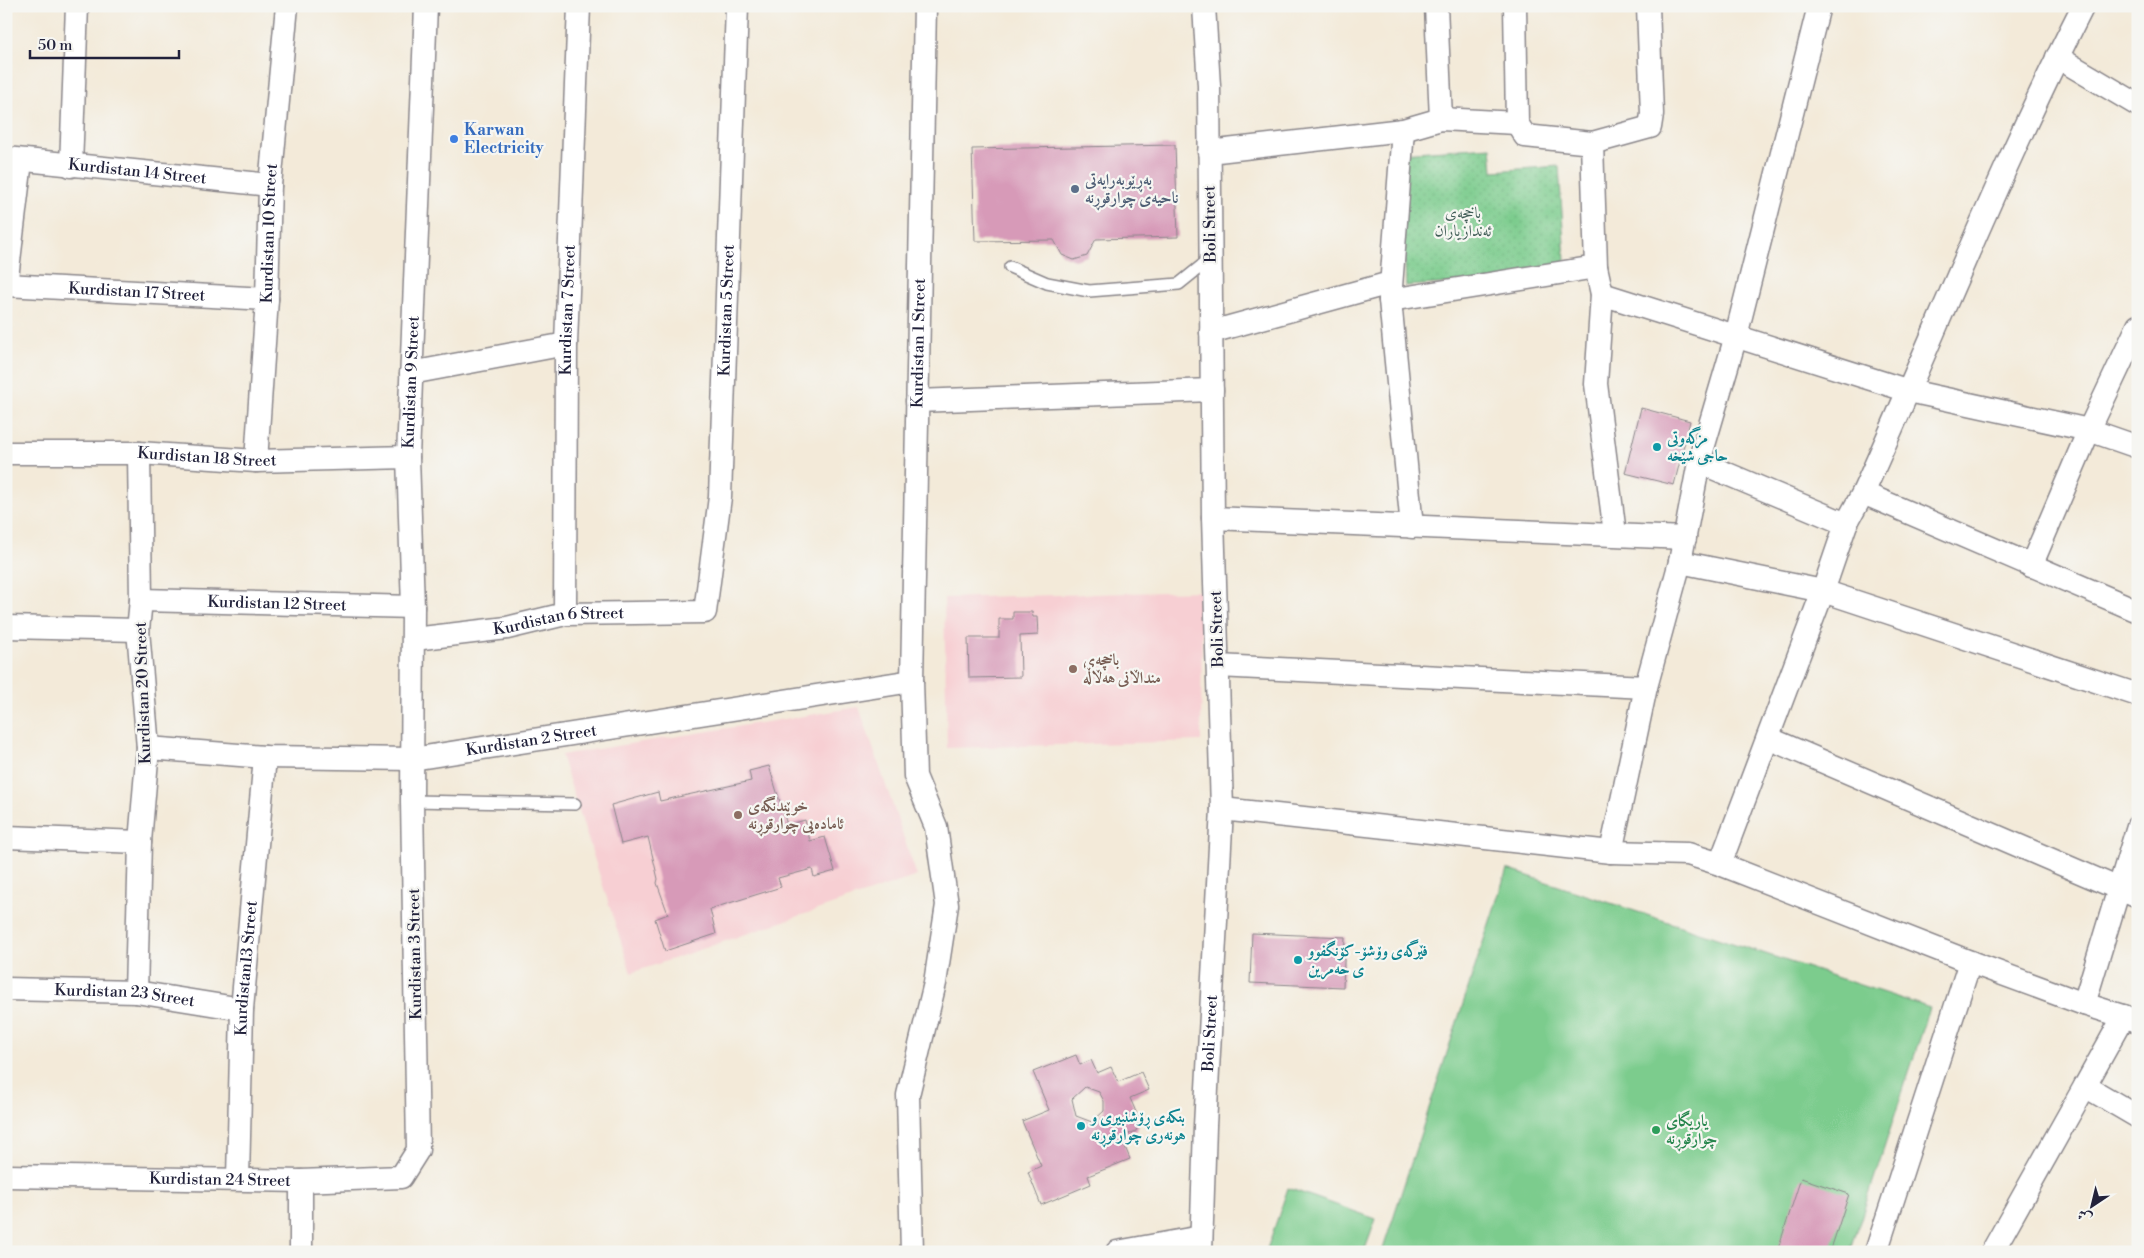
<svg xmlns="http://www.w3.org/2000/svg" width="2144" height="1258" viewBox="0 0 2144 1258" font-family="'Libre Bodoni',Amiri,serif">
<style>
.built{fill:#f7cfd3}
.grass{fill:url(#grass-dots);stroke:#4f7764}
.pitch{fill:#7ccc8d;stroke:#4f7764}
.building{fill:#d79ab8;fill-rule:evenodd}
.lines{fill:none;stroke-linecap:round;stroke-linejoin:round}
.service-casing{stroke:#8a868a;stroke-width:14}
.minor-casing{stroke:#8a868a;stroke-width:25}
.service{stroke:#fff;stroke-width:11}
.minor{stroke:#fff;stroke-width:22}
.shop-dot{fill:#3f7fe0;stroke:#f6f6f2;stroke-width:2}
.service-dot{fill:#5c6f8a;stroke:#f6f6f2;stroke-width:2}
.culture-dot{fill:#0f9aa8;stroke:#f6f6f2;stroke-width:2}
.education-dot{fill:#8d6e63;stroke:#f6f6f2;stroke-width:2}
.leisure-dot{fill:#2e9e5b;stroke:#f6f6f2;stroke-width:2}
.labels{text-anchor:middle;dominant-baseline:central;stroke-width:4.5;stroke-linejoin:round;paint-order:stroke}
.shop-label{font-size:16px;font-weight:bold;fill:#366cbe;stroke:#f6f6f2;text-anchor:start}
.street-label{font-size:16px;fill:#22223b;stroke:#f6f6f2}
.service-label{font-size:16px;font-weight:bold;fill:#4e5e75;stroke:#f6f6f2;text-anchor:start}
.park-label{font-size:16px;fill:#425e58;stroke:#f6f6f2}
.culture-label{font-size:16px;font-weight:bold;fill:#0d838f;stroke:#f6f6f2;text-anchor:start}
.education-label{font-size:16px;font-weight:bold;fill:#785e54;stroke:#f6f6f2;text-anchor:start}
.leisure-label{font-size:16px;font-weight:bold;fill:#27864d;stroke:#f6f6f2;text-anchor:start}
</style>
<defs>
<pattern id="grass-dots" width="8" height="8" patternUnits="userSpaceOnUse" patternTransform="scale(1.25)"><rect width="8" height="8" fill="#7ccc8d"/><path d="M2 2h.1M6 6h.1" fill="none" stroke="#6baf7b" stroke-width="1.8" stroke-linecap="round"/></pattern>
</defs>
<rect width="100%" height="100%" fill="#f6f6f2"/>
<filter id="ink" filterUnits="userSpaceOnUse"><feTurbulence type="fractalNoise" baseFrequency=".02" numOctaves="2"/><feDisplacementMap in="SourceGraphic" scale="10" xChannelSelector="R" yChannelSelector="G"/><feConvolveMatrix kernelMatrix="1 2 1 2 8 2 1 2 1" color-interpolation-filters="sRGB"/></filter>
<filter id="wash" filterUnits="userSpaceOnUse"><feTurbulence type="fractalNoise" baseFrequency=".0096" numOctaves="4" result="noise"/><feDisplacementMap in="SourceGraphic" scale="20" xChannelSelector="R" yChannelSelector="G"/><feGaussianBlur stdDeviation="1.12" result="paint"/><feColorMatrix in="noise" values="0 0 0 0 0 0 0 0 0 0 0 0 0 0 0 0 0 1.4 0 .05"/><feComposite in="paint" operator="in"/></filter>
<g filter="url(#wash)">
<rect width="100%" height="100%" fill="#f3ead9"/>
<g class="built">
<path d="M1202,591L1201,741L947,748L944,598Z"/>
<path d="M859,707L917,876L631,973L561,755Z"/>
</g>
<path class="grass" d="M1491,147L1493,171L1559,166L1566,276L1406,286L1400,153Z"/>
<g class="pitch">
<path d="M1507,869L1930,1008L1850,1252H1382Z"/>
<path d="M1288,1188L1376,1219L1364,1252H1266Z"/>
</g>
<g id="blocks">
<g class="building">
<path d="M1175,145L1178,237L1096,239L1087,256L1074,260L1062,255L1054,240L975,241L972,149Z"/>
<path d="M1641,408L1690,421L1674,485L1625,473Z"/>
<path d="M1013,612H1032L1033,617H1037L1038,635L1020,636L1021,677L969,678L968,638H999V619H1013Z"/>
<path d="M769,766L787,825L805,820L810,841L825,837L835,871L814,877L812,869L778,878L781,887L710,909L716,934L665,951L655,919L668,914L657,883L658,879L648,837L621,844L611,805L658,792L660,801L751,781L749,771Z"/>
<path d="M1252,933L1345,937L1343,987L1250,983Z"/>
<path d="M1076,1055L1080,1065L1091,1060L1097,1073L1111,1067L1118,1082L1141,1072L1149,1090L1130,1098L1139,1119L1136,1131L1121,1137L1130,1159L1088,1176L1091,1184L1041,1205L1028,1172L1041,1166L1022,1121L1049,1110L1033,1072ZM1085,1087L1099,1092L1104,1101V1111L1092,1122L1076,1116L1072,1099Z"/>
<path d="M1801,1178L1849,1194L1830,1252H1777Z"/>
</g>
</g>
</g>
<g filter="url(#ink)">
<use href="#blocks" fill-opacity="0" stroke="#8a868a" stroke-width="1"/>
<g class="lines">
<defs>
<g id="service">
<path d="M1010,267L1047,283L1089,291L1179,284L1210,259"/>
<path d="M412,801L575,804"/>
</g>
<g id="minor">
<path d="M1436,6L1441,119"/>
<path d="M1515,6L1517,123L1525,136L1592,143L1650,127L1652,114L1648,6"/>
<path d="M2057,57L2138,105"/>
<path d="M1403,130L1390,300L1412,527"/>
<path d="M1592,143L1596,267"/>
<path d="M1209,152L1403,130L1441,119L1517,123"/>
<path id="s1" d="M6,158L270,185"/>
<path d="M71,166L77,6"/>
<path id="s2" d="M6,285L267,299"/>
<path d="M6,286L21,161"/>
<path d="M1602,294L1909,391L2089,430L2138,447"/>
<path d="M1390,300L1596,267L1602,294L1596,384L1615,534"/>
<path d="M1211,332L1390,283"/>
<path d="M411,373L566,344"/>
<path d="M917,401L1212,390"/>
<path id="s3" d="M6,453H139L256,461L408,457"/>
<path id="s4" d="M256,461L267,299L270,185L287,6"/>
<path d="M1699,462L1846,524"/>
<path d="M1863,493L2138,611"/>
<path d="M1213,518L1685,538"/>
<path d="M1680,562L1823,591L2138,695"/>
<path d="M2031,566L2089,430L2138,326"/>
<path id="s5" d="M141,600L413,607"/>
<path id="s6" d="M565,614L566,344L579,6"/>
<path d="M6,627L138,630"/>
<path id="s7" d="M414,639L507,628L565,614L705,612L720,497L737,6"/>
<path d="M1218,666L1646,687"/>
<path d="M1768,738L2138,897"/>
<path id="s8" d="M148,748L265,757L412,759L912,681"/>
<path d="M1222,809L1611,852L1688,854L1720,864L1970,962L2084,1004L2138,1021"/>
<path d="M6,837L140,842"/>
<path d="M1611,852L1646,687L1680,562L1699,462L1736,336L1819,6"/>
<path d="M1720,864L1823,591L1846,524L1863,493C1936,331 2002,165 2083,6"/>
<path id="s9" d="M6,989L136,992L242,1009"/>
<path d="M136,992L140,842L148,748L138,630L141,600L139,453"/>
<path d="M2084,1004L2138,826"/>
<path d="M2124,1016L2085,1086L2138,1117"/>
<path id="s10" d="M6,1176L301,1181L401,1177L418,1150L412,801L413,607L408,457L426,6"/>
<path id="s11" d="M238,1179L242,1009L265,757"/>
<path d="M301,1252V1181"/>
<path id="s12" d="M912,1252L908,1095L935,983L947,905L936,827L915,776L912,681L925,6"/>
<path d="M1117,1252L1201,1237"/>
<path id="s13" d="M1201,1252L1205,1126L1222,809L1213,518L1209,86L1204,6"/>
<path d="M1876,1252L1970,962"/>
<path d="M1992,1252L2085,1086"/>
</g>
</defs>
<use href="#service" class="service-casing"/>
<use href="#minor" class="minor-casing"/>
<use href="#service" class="service"/>
<use href="#minor" class="minor"/>
</g>
</g>
<circle class="shop-dot" cx="454" cy="139" r="5"/>
<circle class="service-dot" cx="1075" cy="189" r="5"/>
<g class="culture-dot">
<circle cx="1657" cy="447" r="5"/>
<circle cx="1298" cy="960" r="5"/>
<circle cx="1081" cy="1126" r="5"/>
</g>
<g class="education-dot">
<circle cx="1073" cy="669" r="5"/>
<circle cx="738" cy="815" r="5"/>
</g>
<circle class="leisure-dot" cx="1656" cy="1130" r="5"/>
<g class="labels">
<g class="shop-label">
<text x="464" y="130">Karwan<tspan x="464" dy="18">Electricity</tspan></text>
</g>
<g class="street-label">
<text stroke="none"><textPath href="#s1" startOffset="132">Kurdistan 14 Street</textPath></text>
<text transform="translate(1210 224) rotate(-91)">Boli Street</text>
<text stroke="none"><textPath href="#s4" startOffset="228">Kurdistan 10 Street</textPath></text>
<text stroke="none"><textPath href="#s2" startOffset="131">Kurdistan 17 Street</textPath></text>
<text stroke="none"><textPath href="#s6" startOffset="304">Kurdistan 7 Street</textPath></text>
<text stroke="none"><textPath href="#s7" startOffset="596">Kurdistan 5 Street</textPath></text>
<text stroke="none"><textPath href="#s12" startOffset="918">Kurdistan 1 Street</textPath></text>
<text stroke="none"><textPath href="#s10" startOffset="1195">Kurdistan 9 Street</textPath></text>
<text stroke="none"><textPath href="#s3" startOffset="201">Kurdistan 18 Street</textPath></text>
<text stroke="none"><textPath href="#s5" startOffset="136">Kurdistan 12 Street</textPath></text>
<text stroke="none"><textPath href="#s7" startOffset="146">Kurdistan 6 Street</textPath></text>
<text transform="translate(1217 629) rotate(-92)">Boli Street</text>
<text transform="translate(143 693) rotate(-92)">Kurdistan 20 Street</text>
<text stroke="none"><textPath href="#s8" startOffset="385">Kurdistan 2 Street</textPath></text>
<text transform="translate(415 954) rotate(-91)">Kurdistan 3 Street</text>
<text stroke="none"><textPath href="#s11" startOffset="211">Kurdistan13 Street</textPath></text>
<text stroke="none"><textPath href="#s9" startOffset="119">Kurdistan 23 Street</textPath></text>
<text stroke="none"><textPath href="#s13" startOffset="219">Boli Street</textPath></text>
<text stroke="none"><textPath href="#s10" startOffset="214">Kurdistan 24 Street</textPath></text>
</g>
<g class="service-label">
<text x="1085" y="180">بەڕێوبەرایەتی<tspan x="1085" dy="18">ناحیەی چوارقوڕنە</tspan></text>
</g>
<g class="park-label">
<text x="1463" y="213">باخچەی<tspan x="1463" dy="18">ئەندازیاران</tspan></text>
</g>
<g class="culture-label">
<text x="1667" y="438">مزگەوتی<tspan x="1667" dy="18">حاجی شێخە</tspan></text>
<text x="1308" y="951">فێرگەی وۆشۆ-کۆنگفوو<tspan x="1308" dy="18">ی حەمرین</tspan></text>
<text x="1091" y="1117">بنکەی ڕۆشنبیری و<tspan x="1091" dy="18">هونەری چوارقوڕنە</tspan></text>
</g>
<g class="education-label">
<text x="1083" y="660">باخچەی<tspan x="1083" dy="18">منداڵانی هەڵاڵە</tspan></text>
<text x="748" y="806">خوێندنگەی<tspan x="748" dy="18">ئامادەیی چوارقوڕنە</tspan></text>
</g>
<g class="leisure-label">
<text x="1666" y="1121">یاریگای<tspan x="1666" dy="18">چوارقوڕنە</tspan></text>
</g>
</g>
<rect width="2144" height="1258" fill="none" stroke="#f6f6f2" stroke-width="25"/>
<g transform="translate(2092 1206) rotate(215)" stroke="#f6f6f2" stroke-width="4" paint-order="stroke">
<path d="M0-4L9 19L0 12L-9 19Z" fill="#22223b"/>
<text y="-8" font-size="14" font-weight="bold" text-anchor="middle" fill="#22223b">ش</text>
</g>
<path d="M30 50v8h149v-8" fill="none" stroke="#22223b" stroke-width="2.5"/>
<text x="38" y="50" font-size="15" fill="#22223b" stroke="#f6f6f2" stroke-width="4" paint-order="stroke">50 m</text>
</svg>
